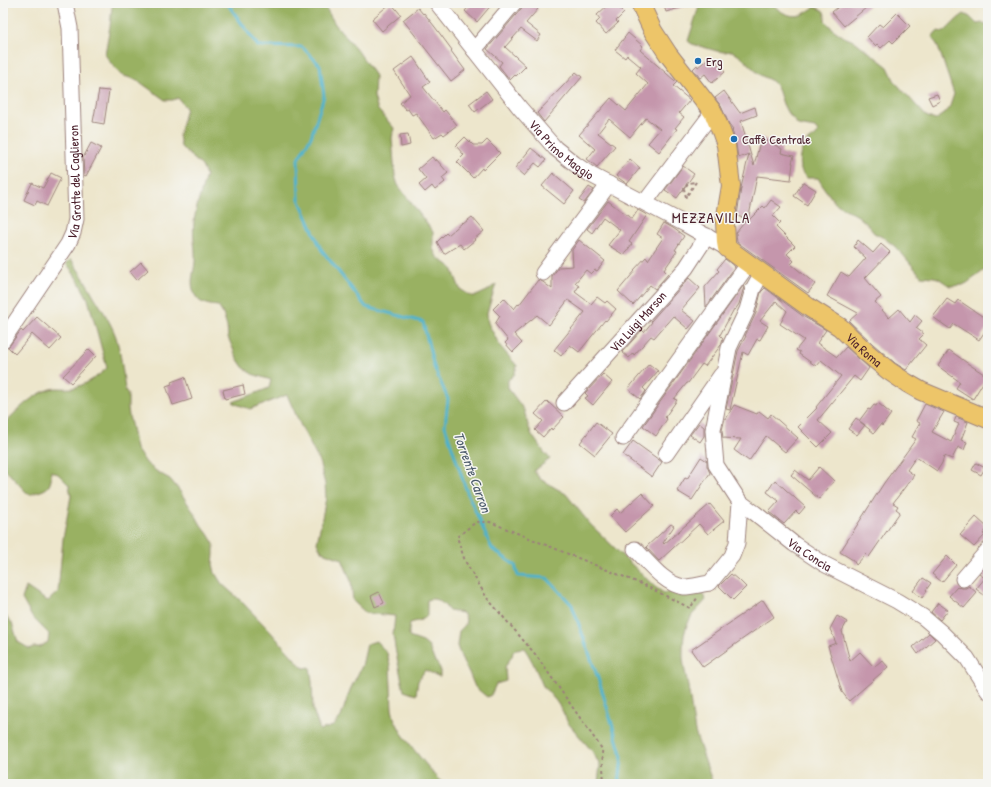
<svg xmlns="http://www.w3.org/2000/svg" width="991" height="787" viewBox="0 0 991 787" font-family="'Patrick Hand',sans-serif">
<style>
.forest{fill:#99b162;stroke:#726846}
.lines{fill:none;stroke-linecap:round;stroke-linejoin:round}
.stream{stroke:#4db2cc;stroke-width:3}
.building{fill:#c596ac}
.minor-casing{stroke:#9c827c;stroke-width:17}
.major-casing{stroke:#9c827c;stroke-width:20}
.path{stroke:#9c827c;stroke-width:2;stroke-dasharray:3 3;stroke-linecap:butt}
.minor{stroke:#fff;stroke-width:15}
.major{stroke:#edc569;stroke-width:18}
.poi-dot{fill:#1f6fb2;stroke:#f6f6f2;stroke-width:1.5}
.labels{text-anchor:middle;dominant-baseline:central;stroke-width:3;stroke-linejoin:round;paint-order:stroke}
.poi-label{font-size:13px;fill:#4a1f2b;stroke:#f6f6f2;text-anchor:start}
.street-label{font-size:13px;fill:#4a1f2b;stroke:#f6f6f2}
.water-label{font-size:14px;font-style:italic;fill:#4b5a6b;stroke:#f6f6f2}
.quarter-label{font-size:15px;letter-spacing:1px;fill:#4a1f2b;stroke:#f6f6f2}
</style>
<rect width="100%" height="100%" fill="#f6f6f2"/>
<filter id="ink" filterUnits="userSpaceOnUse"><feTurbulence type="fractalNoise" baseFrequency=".025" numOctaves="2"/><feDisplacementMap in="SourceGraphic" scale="8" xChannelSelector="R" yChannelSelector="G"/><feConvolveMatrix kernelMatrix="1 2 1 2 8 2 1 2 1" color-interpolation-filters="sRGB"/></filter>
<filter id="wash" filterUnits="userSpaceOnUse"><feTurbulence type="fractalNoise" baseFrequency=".012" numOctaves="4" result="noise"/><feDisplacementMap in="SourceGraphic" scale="16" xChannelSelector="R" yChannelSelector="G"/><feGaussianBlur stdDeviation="0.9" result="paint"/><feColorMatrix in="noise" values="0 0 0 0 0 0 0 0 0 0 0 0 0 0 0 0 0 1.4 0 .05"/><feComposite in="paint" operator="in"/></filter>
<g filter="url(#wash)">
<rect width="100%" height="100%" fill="#ede6cc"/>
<g class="forest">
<path d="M114,3H323L335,24L358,51L375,76L374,97L378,110L394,128L392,138L395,176L398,185L433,232V249L437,257L452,268L460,289L471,296H476L487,291L496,284L487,313L488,323L500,346L517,366L514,375L508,380V388L524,410L528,425L532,435L544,452L550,459L534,471L540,479L566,494L590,524L655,587L664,593L680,589L701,591L706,600L692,615L687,625L684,635L683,647V658L684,666L688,686L695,732L713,784H598L600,765L592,751L568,723L562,710L556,701L543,686L533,663L528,654L524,648L516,649L513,652L512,656L505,667L506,681L496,684L491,695L487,697L475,687L470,675L463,662L457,646L459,631L465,625L466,619L463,613L449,611C444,604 437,596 427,600V616L421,620L410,623L409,630V637L423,642L429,647L434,660L438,665L440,668V677L425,670L418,681L416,695L404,691L396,653L393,635L395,616L366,613L353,601L351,581L342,559L322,552L317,543L326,498L325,484L319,461L301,426L287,395L250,409L236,404L233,402L269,388L271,380L252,374L243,367L237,358L228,337L227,327L223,314L218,306C209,305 199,304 195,295C189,282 194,274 195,262C196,249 192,235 194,222C196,206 202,190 206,175L202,166L181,147L179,135L186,108L178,98L173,100H165L137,80L121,75L110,62L105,54L110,26L112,7Z"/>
<path d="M700,3H772C779,12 790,18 801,15C806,13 811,9 815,7C825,11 825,10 825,21L834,30L844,37L856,42L888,67L895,82L926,116L935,120L943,115L950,106L954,94L938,46L932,37L937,31L944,32C951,26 956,19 964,14L970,17L977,24L982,23L985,25L988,24V268L986,269L967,283L963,285L950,286L938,278L934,277L921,276L898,249L884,238L874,233L866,223L858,216L835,203L824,188L818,178H807C805,176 802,173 801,170C797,163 801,148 806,142C811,138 817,137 818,132L815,128L798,125L787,112L783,104L777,86L772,81L760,75L741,57L732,51L724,52L717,51L692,44L688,41Z"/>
<path d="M71,259C79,271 87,283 94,296C102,309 111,323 116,337C121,354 123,372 125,390L128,394V408L129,416L132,428L136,449L147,464L159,473L170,479L179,490L196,516L201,525L208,534L214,544V555L213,564L215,573L222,584L240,600L267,628L302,667L305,668L310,667L312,681L313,710L320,730L333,726L341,717L350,690L362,666L367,644L376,641L387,653L390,665L392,709L394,718L401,732L415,751L438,779L444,784H3V613L12,623L18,642L30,649L33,647H40L48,642L49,634L32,617L22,599L26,587C34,592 40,597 48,601L58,592L63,539L71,496L69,485L58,474L51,471C50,474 52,477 51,480C49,492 39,490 30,495L26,492L3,467V425C16,411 32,395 50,389C57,387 65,389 72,388C86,385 97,377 107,368L88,299L79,282L70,268L66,264Z"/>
</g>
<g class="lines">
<path class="stream" d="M227,3L258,46L302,47L320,65L324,96L311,137L298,159L299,199L321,249L366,307L423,322L434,367L448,399L445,426L467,492L492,549L515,565L518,576L547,578L572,605L600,684L622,757L619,784"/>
</g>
<g id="blocks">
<g class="building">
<path d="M391,3L401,15L382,31L372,19Z"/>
<path d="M472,3H493L477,22L465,11Z"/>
<path d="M525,3H532L538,9L526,23L541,35L537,41L521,29L505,47L526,66L516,76L515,75L510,80L499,66L502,62L487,49L521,9Z"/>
<path d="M610,3H614L624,13L616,21L618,23L606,34L596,23L600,19L597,15Z"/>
<path d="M663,3H690V5L666,12Z"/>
<path d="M843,3H872L844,26L832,12Z"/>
<path d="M418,8L423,14L424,13L435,27L452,50L451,51L465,70L451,81L403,20Z"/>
<path d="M897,13L910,26L893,43L890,40L881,48L877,44L875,46L867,37L879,24L883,27Z"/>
<path d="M628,33L643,46L640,50L675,81L677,82L673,86L690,100L679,113L684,117L675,128L677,129L659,152L648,143L660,129L646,118L630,137L609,119L598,133L615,146L597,167L587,159L595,149L579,135L611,98L626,111L648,84L636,73L641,67L627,55L625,58L615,50Z"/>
<path d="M413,57L430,82L423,87L443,112L445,110L457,125L444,135L442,133L434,138L416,113L412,115L408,109L406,110L400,103L410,95L394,71Z"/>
<path d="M709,58L712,62L715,60L725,72L712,83L705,74L700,78L693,69L697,65L698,67Z"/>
<path d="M576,72L582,77L544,122L537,113L563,86Z"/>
<path d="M99,90L109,91L104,124L93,122Z"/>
<path d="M486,91L492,99L475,112L469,104Z"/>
<path d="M724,91L740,113L755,107L757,115L741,121L754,166L761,137L782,149L781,153L794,156L792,163H793L791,180L757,176L748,221L763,206L765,208L771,200L781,207L773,216L780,223L776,227L795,246L787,254L794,261L791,264L815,284L808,293L737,242L736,233L747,219L737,216L741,188L749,154L738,158L736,144L732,130L733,129L729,124L721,106L715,98Z"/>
<path d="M937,94L940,101L932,105L928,97Z"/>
<path d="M408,134L410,145L401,147L400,135Z"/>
<path d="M465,137L473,145H482L487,140L500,153L483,170L482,168L473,178L457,162L464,155L456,146Z"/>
<path d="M91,143L101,148L86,176L84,175L83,158Z"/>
<path d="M531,148L546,160L540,167L535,163L524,176L515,168Z"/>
<path d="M432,157L435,161L436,159L448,173L442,178L445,182L435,190L432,186L425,192L419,185L426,179L418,169Z"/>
<path d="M630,159L640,168L627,184L616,176Z"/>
<path d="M683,166L694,174L677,198L665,190Z"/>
<path d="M51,173L61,178L47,206L37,201L35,205L24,200L32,183L43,188Z"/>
<path d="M553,173L574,191L564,204L542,186Z"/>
<path d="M803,182L816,190L807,205L794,196Z"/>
<path d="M589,187L594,190L584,203L579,200Z"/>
<path d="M608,201L632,219L638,210L647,215L629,242L632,244L624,255L608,245L620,230L603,217L592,233L587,229Z"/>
<path d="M472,217L484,231L474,239L475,240L464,249L460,244L444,254L437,242L446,233L448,235L462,223L463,224Z"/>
<path d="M664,223L673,228L684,236L675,250L677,251L664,270L668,274L655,289L650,285L633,305L618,291L635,271L634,270L646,257L648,260L663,238L657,234Z"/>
<path d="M579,240L605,261L597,271L595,270L591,274L586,270L575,283L579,286L575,292L591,304L597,297L605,303L607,301L616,309L606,321L605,320L579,352L570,345L561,356L554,350L585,312L568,300L549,325L537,315L514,334L522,343L513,352L505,343L508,340L495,324L500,316L493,309L504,298L514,309L518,304L519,305L538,280L543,282L552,289V276L559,267L573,266L572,250Z"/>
<path d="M858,240L873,253L881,244L890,252L865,278L881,297L875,302L889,318L899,309L910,322L915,315L922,321L916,328L924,334L919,339L926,345L906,370L895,363L873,344L849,321L858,313L827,296L841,272L849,277L866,258L854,247Z"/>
<path d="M725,259L735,267L706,307L705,287L719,271L717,269Z"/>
<path d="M141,262L148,270L137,280L130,272Z"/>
<path d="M689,278L700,288L681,310L695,321L688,329L673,316L654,338L651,336L634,355L633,353L629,358L622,352L642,330L644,332L652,322L651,321Z"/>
<path d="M743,286L744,287L739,304L735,310L734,309L720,335L723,338L721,345L705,366L702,364L688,383H687L674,399L677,400L665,417L667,419L656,436L643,426Z"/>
<path d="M765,288L804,317L826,330L817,343L837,357L846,347L869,368L860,381L854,376L818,420L832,433L818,447L798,427L817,408L816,407L841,376L821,360L816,366L799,354L800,352L796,350L804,340L780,324L787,311L776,301L760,321L768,326L760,340L757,339L748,355L743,352L730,410L726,409L738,351L746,336H745L756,313L761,292Z"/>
<path d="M947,299L955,304L958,300L988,320V327L979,340L954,324L950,329L933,317Z"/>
<path d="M37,317L61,338L50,350L32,334L15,354L8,347L10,345L21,330L23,332Z"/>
<path d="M89,349L96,356L71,383L63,376Z"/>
<path d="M949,350L970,365L987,376L973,399L956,388L960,382L938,366Z"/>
<path d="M649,364L658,371L643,388L646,391L640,399L628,389Z"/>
<path d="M603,374L612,382L593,405L585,398L588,396L585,393Z"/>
<path d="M185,377L192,399L173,405L166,386L172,384L171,382Z"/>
<path d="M243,385L245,394L225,399L223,390Z"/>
<path d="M547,401L564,417L552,430L551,428L543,437L535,430L543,421L535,414Z"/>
<path d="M878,403L891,414L882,426L881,424L874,433L859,421L868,409L870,410L874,405L876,406Z"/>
<path d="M925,404L944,412L932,432L951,442L959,424L954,422L956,417L968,422L961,440L967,442L964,450L958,447L952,459L944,456L942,463L937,471L916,457L907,470L914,475L893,503L898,506L896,509L900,512L869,557L866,554L856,565L853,560L840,552L884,483L916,439L912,437L920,423L916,421Z"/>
<path d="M734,405L757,414L759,411L768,418L771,414L798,438L785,452L766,436L749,461L734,450L741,439L723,438L722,430L725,418L726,419Z"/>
<path d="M856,418L865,425L857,435L848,429Z"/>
<path d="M596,422L612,434L595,455L580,443Z"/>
<path d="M699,423L704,427V436L700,442L690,435Z"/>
<path d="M633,441L662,462L652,477L623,455Z"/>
<path d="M701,457L707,461V466L710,473L692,500L677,491L685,478L687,479Z"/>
<path d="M976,463L985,468L981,475L972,470Z"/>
<path d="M819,467L834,481L819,499L791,475L795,470L808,480Z"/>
<path d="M775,480L805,507L799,514L796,511L784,524L769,512L779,501L767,492Z"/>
<path d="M642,493L654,506L625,532L610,516L617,509L620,513Z"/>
<path d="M710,504L724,521L708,534L699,524L659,561L646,547L671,524L674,526L663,543L664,544Z"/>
<path d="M976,517L988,528L983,534L985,535L974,547L960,535Z"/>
<path d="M947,556L956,565L942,582L932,574Z"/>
<path d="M988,564V598L976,589L985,578L979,574Z"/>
<path d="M731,574L738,580H739L746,587L733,600L719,586Z"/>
<path d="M923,578L931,583L926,590L927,591L922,598L913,591Z"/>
<path d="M969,586L977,593L964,608L949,596L957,587L958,588L959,587L962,588H966Z"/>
<path d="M379,592L384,603L375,607L371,596Z"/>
<path d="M763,600L774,617L703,667L691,650Z"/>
<path d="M938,603L948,610L940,620L931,612Z"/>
<path d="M837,616L847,622L842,631L850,661L860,652L874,667L882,660L888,667L849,701L842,692L828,646L836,643L830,629Z"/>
<path d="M929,633L935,639L918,654L913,647Z"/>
</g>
</g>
</g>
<g filter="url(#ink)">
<use href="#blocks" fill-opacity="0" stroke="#9c827c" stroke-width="1"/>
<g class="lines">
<defs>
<g id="minor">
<path id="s1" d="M437,3L520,108L555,148L575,164L591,175L685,224L727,248"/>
<path d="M474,50L514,3"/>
<path d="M645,202L713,112"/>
<path d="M543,273L609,184"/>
<path id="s2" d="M762,273L753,289L747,310L729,348L713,430L716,465L740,502L755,513L794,544L824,564L897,601L923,617L942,633L967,658L988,691"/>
<path id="s3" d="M3,340L68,244L73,233L76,219L70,28L65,3"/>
<path id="s4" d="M564,403L686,268L707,236"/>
<path d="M623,438L749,263"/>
<path d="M666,454L721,375"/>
<path d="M635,549C648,562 665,585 684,587C691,587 702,584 710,583L732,556L737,543L740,502"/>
<path d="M963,579L988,550"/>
</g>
<g id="major">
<path id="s5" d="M640,3L653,31L668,54L713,112L721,131L726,145L731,186L725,222L726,242L727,248L810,308L840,327L866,352L889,371L907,383L921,391L988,419"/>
</g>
</defs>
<use href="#minor" class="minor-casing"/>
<use href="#major" class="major-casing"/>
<g class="path">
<path d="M696,182L686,197L684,189L688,183Z"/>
<path d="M604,784L602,749L535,654L487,598L465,561L457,537L476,522H490L644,585L690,608L698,597"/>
</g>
<use href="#minor" class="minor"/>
<use href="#major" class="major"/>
</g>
</g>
<g class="poi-dot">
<circle cx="698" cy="61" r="4"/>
<circle cx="734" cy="139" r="4"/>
</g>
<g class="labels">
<g class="poi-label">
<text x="706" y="61">Erg</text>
<text x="742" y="139">Caffè Centrale</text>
</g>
<g class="street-label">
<text stroke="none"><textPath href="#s1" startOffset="193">Via Primo Maggio</textPath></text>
<text stroke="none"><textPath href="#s3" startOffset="179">Via Grotte del Caglieron</textPath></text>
<text stroke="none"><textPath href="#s4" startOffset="110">Via Luigi Marson</textPath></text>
<text stroke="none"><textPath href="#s5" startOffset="442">Via Roma</textPath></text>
<text stroke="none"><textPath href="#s2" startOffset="332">Via Concia</textPath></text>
</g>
<g class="water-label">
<text transform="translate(473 472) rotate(70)">Torrente Carron</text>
</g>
<g class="quarter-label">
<text x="711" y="217">MEZZAVILLA</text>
</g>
</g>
<rect width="991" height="787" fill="none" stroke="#f6f6f2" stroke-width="16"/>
</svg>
